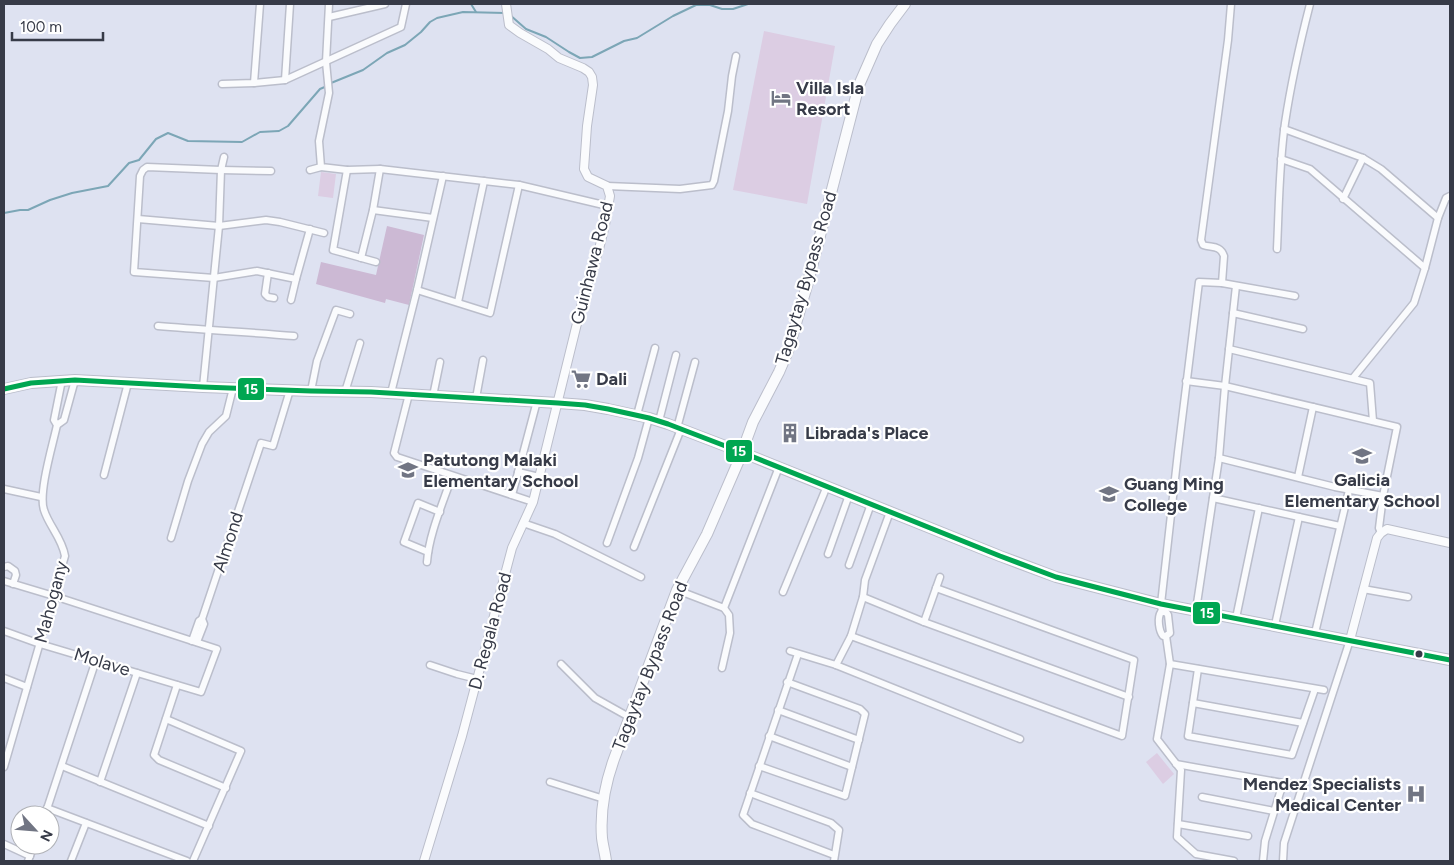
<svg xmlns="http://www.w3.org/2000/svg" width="1454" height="865" viewBox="0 0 1454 865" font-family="Figtree,sans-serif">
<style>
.green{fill:#dccde3}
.forest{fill:#ccb9d4}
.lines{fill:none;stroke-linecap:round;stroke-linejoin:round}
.stream{stroke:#7ca6b6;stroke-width:2}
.minor-casing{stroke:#bbbecb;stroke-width:9}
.tertiary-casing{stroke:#bbbecb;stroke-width:10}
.primary-casing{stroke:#bbbecb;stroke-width:12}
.minor{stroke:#fafbfd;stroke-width:6}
.tertiary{stroke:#fafbfd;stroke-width:8}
.primary{stroke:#fafbfd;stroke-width:10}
.bus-1-casing{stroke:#fff;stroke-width:9}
.bus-1{stroke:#00a651;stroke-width:5}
.bus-dot{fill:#373b48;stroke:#fff;stroke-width:2}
.labels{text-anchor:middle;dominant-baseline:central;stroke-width:4.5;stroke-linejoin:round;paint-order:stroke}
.poi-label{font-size:18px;font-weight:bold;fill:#373b48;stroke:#fff;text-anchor:start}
.street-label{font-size:18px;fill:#373b48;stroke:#fff}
.line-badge{stroke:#fff;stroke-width:2}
.badge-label{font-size:14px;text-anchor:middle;font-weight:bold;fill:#fff}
</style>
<rect width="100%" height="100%" fill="#dee2f1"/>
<g class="green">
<path d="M764,31L835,46L807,204L733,190Z"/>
<path d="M321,172L336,174L333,198L318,196Z"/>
<path d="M1157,753L1174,774L1163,784L1146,762Z"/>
</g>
<path class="forest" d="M387,226L424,235L409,305L386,299L385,303L316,284L321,262L376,275Z"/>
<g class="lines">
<g class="stream">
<path d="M471,4L476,12"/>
<path d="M510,15L526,29L546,37L569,52L580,58L592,57L624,41L637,38L673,16L696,5H710L722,9H733L748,4"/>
<path d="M331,83L363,70L387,53L405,45L421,32L430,22L437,18L463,12L505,13"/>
<path d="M4,213L20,210H28L50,200L72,193L108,186L129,163L139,160L156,139L168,133L188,141L242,142L260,132L279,131L288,126L320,89L327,86"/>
<path d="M663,861H667"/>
</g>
<defs>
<g id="minor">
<path d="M329,4L326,62L329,93L319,141L321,167L347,170L380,169L519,185L608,206"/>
<path d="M329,17L385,4"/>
<path d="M285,80L290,4"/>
<path d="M254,83L260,4"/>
<path d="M222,84L254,83L285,80L401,27L406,4"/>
<path d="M1284,129L1363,158L1381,169L1438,218"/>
<path d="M1281,159L1310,169L1425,268"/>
<path d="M310,170L321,167"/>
<path d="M347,170L333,250L376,262"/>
<path d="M271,171L221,170L147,167L143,170L140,176L134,272L214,278L257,271L296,279L291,300"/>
<path d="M607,186L680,189L712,185L714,181L728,111L732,76L736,56"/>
<path d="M1343,199L1363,158"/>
<path d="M373,210L433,218"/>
<path d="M138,219L219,226L266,220L280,222L324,233"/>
<path d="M1277,249C1279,207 1279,165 1285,123C1291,83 1300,43 1310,4"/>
<path d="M361,258L373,210L380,169"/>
<path d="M268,273L265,294L268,297L274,298"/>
<path d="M296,279L310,229"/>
<path d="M1222,283L1224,256C1220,245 1212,248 1203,245L1201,240L1228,40L1231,4"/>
<path d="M417,290L490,313L519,185"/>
<path d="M458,302L484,181"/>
<path d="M1233,313L1303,329"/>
<path d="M158,326C204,330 249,332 294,336"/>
<path d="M1229,349L1370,383L1373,421"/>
<path d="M1353,378L1414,303L1425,268L1438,218L1446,198L1450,196"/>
<path d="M1186,381L1225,386L1397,427L1383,496L1379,528L1381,533"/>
<path d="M203,387L219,226L221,170L224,157"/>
<path d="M311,391L317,361L336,310L350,314"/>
<path d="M345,392L360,343"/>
<path d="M391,393L417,290L443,176"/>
<path d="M409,394L394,453L397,457L533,502"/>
<path d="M433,396L440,362"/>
<path d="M476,398L483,360"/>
<path d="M637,415L655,348"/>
<path d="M659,421L676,355"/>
<path d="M57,425L64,420L75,380"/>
<path d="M677,428L695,362"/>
<path d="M1219,458L1335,487L1383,496"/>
<path d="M518,472L539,477"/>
<path d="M104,475L128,383"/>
<path d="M1298,477L1313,407"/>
<path d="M4,489L41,497"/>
<path d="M512,495L537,401"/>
<path d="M1213,498L1340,526"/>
<path d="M523,523L555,534L641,577"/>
<path d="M171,538L188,481L202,444L209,432L226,416L233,388"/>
<path d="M607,543L638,458L649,418"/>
<path d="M634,547L681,429"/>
<path d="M428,552L404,542L418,503L440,512"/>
<path d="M828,554L849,495"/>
<path d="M427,562C429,534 443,503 452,476"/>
<path d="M849,565L871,504"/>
<path d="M4,567L8,566L15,571L16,575L13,584"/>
<path d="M4,581L54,596L217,649L201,692L40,644L4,631"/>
<path d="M1363,589L1408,597"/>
<path d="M677,590L724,608L779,467"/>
<path d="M783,592L827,486"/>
<path d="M863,597L924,622L1129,697"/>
<path d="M1196,610L1219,458L1225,386L1236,286"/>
<path d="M1161,612H1166L1168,615L1170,633L1166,636H1163C1159,631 1157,618 1161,612Z"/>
<path d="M1162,612L1161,604L1178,452L1199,282L1222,283L1295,296"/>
<path d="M1236,618L1259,508"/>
<path d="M924,622L940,577"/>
<path d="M1275,625L1299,517"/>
<path d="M1315,633L1349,490"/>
<path d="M851,636L1122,736L1134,660L936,588"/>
<path d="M1166,636L1170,664L1157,739L1181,770L1177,837L1196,854L1234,861"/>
<path d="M192,641L199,621L202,619"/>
<path d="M197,642L204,624L202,619L261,443L273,446L290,390"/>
<path d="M790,651L836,665L1020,739"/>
<path d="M798,654L743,815L752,824L834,855"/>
<path d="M561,664L595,698L629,717"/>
<path d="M1170,664L1324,690"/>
<path d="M430,665L457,674L477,679"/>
<path d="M836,665L851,636L863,597L865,580L890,512"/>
<path d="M722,668L730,633L729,615L724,608"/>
<path d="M1198,669L1188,736L1292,755L1315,689"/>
<path d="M4,678L27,687"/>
<path d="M177,685L154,755L159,760L226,788"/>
<path d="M1193,703L1303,723"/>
<path d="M778,710L859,740"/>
<path d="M166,719L241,751L193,861"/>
<path d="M769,736L852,767"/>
<path d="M1176,764L1283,783L1294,784"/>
<path d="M62,766L209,826"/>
<path d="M759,766L845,796L865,714L860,709L787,682"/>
<path d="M4,767L65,556C62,538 49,526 44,510C38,493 53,444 57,425L54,420L62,380"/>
<path d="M100,782L137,673"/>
<path d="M550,782L604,799"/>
<path d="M750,793L831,823L839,830L834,861"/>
<path d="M1202,797L1274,811"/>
<path d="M47,808L187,861"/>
<path d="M45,815L96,660"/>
<path d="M1178,824L1248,836"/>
<path d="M4,844L30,856"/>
<path d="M28,861L34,845"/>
<path d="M71,861L86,823"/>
<path d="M1263,861L1265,841L1283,783"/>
<path d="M1283,861L1284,843L1350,640"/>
</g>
<g id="tertiary">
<path d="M1350,640L1377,538L1381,533L1387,529L1450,543"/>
<path d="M424,861L462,736L512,548L533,502L584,295L599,249L605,225L610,196L607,186L588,177L584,169L587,126L593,85L592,77L589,72L583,68L559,58L548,49L520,33L509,25L506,4"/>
</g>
<g id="primary">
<path d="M4,389L31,383L75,380L203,387L311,391L371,392L558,403L585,405L608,409L649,418L668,424L741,452L1000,556L1056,577L1161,604L1450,660"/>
<path d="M606,861C605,853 603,846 602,838C600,811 605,784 614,759L677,590L707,534L739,460L753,422L779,372L788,351L808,282L859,85L877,44L890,24L905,4"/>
</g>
</defs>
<use href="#minor" class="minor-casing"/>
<use href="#tertiary" class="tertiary-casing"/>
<use href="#primary" class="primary-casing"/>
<use href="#minor" class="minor"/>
<use href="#tertiary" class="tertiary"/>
<use href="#primary" class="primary"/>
<defs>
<path id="bus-1" d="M4,389L31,383L75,380L203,387L311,391L371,392L558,403L585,405L608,409L649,418L668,424L741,452L1000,556L1056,577L1161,604L1450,660"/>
</defs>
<use href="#bus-1" class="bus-1-casing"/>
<use href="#bus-1" class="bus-1"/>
</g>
<defs>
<symbol id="hotel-bare" viewBox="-9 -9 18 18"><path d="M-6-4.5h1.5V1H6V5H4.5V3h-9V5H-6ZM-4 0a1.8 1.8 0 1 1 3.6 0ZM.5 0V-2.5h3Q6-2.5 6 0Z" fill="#717583" stroke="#fff" stroke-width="2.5" paint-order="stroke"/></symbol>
<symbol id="supermarket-bare" viewBox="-9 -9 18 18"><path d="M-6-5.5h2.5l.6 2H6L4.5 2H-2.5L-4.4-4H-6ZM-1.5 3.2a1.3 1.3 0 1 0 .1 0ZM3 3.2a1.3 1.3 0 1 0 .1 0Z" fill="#717583" stroke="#fff" stroke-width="2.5" paint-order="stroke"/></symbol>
<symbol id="building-bare" viewBox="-9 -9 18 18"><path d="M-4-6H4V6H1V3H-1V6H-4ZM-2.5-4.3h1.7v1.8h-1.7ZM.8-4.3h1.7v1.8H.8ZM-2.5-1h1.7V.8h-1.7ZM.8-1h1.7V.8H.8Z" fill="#717583" stroke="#fff" stroke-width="2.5" paint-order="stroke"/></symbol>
<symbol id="school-bare" viewBox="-9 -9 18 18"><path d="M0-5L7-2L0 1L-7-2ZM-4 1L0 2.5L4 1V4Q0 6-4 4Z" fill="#717583" stroke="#fff" stroke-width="2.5" paint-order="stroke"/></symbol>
<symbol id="university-bare" viewBox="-9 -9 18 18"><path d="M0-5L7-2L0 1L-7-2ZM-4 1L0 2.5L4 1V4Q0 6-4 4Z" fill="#717583" stroke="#fff" stroke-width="2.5" paint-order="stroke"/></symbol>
<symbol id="hospital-bare" viewBox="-9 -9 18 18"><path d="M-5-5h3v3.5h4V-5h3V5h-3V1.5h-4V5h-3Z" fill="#717583" stroke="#fff" stroke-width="2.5" paint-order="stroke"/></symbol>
</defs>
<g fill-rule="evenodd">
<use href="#hotel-bare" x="767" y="84" width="28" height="28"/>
<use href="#supermarket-bare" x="567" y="365" width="28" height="28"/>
<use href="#building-bare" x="776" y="419" width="28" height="28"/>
<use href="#school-bare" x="1348" y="442" width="28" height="28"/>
<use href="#school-bare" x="394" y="456" width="28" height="28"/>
<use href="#university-bare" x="1095" y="480" width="28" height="28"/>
<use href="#hospital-bare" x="1402" y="780" width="28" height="28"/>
</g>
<circle class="bus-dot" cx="1419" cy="654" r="4.5"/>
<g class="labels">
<g class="poi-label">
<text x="796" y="88">Villa Isla<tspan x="796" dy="21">Resort</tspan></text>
<text x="596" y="379">Dali</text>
<text x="805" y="433">Librada's Place</text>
<text x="423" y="460">Patutong Malaki<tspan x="423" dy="21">Elementary School</tspan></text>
<text x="1362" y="480" text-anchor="middle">Galicia<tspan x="1362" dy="21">Elementary School</tspan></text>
<text x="1124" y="484">Guang Ming<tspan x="1124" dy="21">College</tspan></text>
<text x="1401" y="784" text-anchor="end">Mendez Specialists<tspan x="1401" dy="21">Medical Center</tspan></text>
</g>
<g class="street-label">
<text transform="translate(592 263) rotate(-76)">Guinhawa Road</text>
<text transform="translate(806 278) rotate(-74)">Tagaytay Bypass Road</text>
<text transform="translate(228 542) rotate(-72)">Almond</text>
<text transform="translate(51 602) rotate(-75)">Mahogany</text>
<text transform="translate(490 631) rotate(-75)">D. Regala Road</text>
<text transform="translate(102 662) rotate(17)">Molave</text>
<text transform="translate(650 666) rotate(-69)">Tagaytay Bypass Road</text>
</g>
</g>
<g class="line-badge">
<rect x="237" y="377" width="28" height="24" rx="5" fill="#00a651"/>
<rect x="725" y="439" width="28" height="24" rx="5" fill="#00a651"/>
<rect x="1192" y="601" width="29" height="24" rx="5" fill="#00a651"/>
</g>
<g class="badge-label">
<text x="251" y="394">15</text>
<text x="739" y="456">15</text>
<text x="1207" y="618">15</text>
</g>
<rect width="1454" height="865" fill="none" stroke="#373b48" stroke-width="10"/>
<g transform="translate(35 830) rotate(116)"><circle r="24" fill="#ffffff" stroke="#afb1b6"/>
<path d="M0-4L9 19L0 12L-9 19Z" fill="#717583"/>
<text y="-8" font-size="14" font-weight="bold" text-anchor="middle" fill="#373b48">N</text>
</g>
<path d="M12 32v8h91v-8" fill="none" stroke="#373b48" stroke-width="2.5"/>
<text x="20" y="32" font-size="15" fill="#373b48" stroke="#ffffff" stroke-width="4" paint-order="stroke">100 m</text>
</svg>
